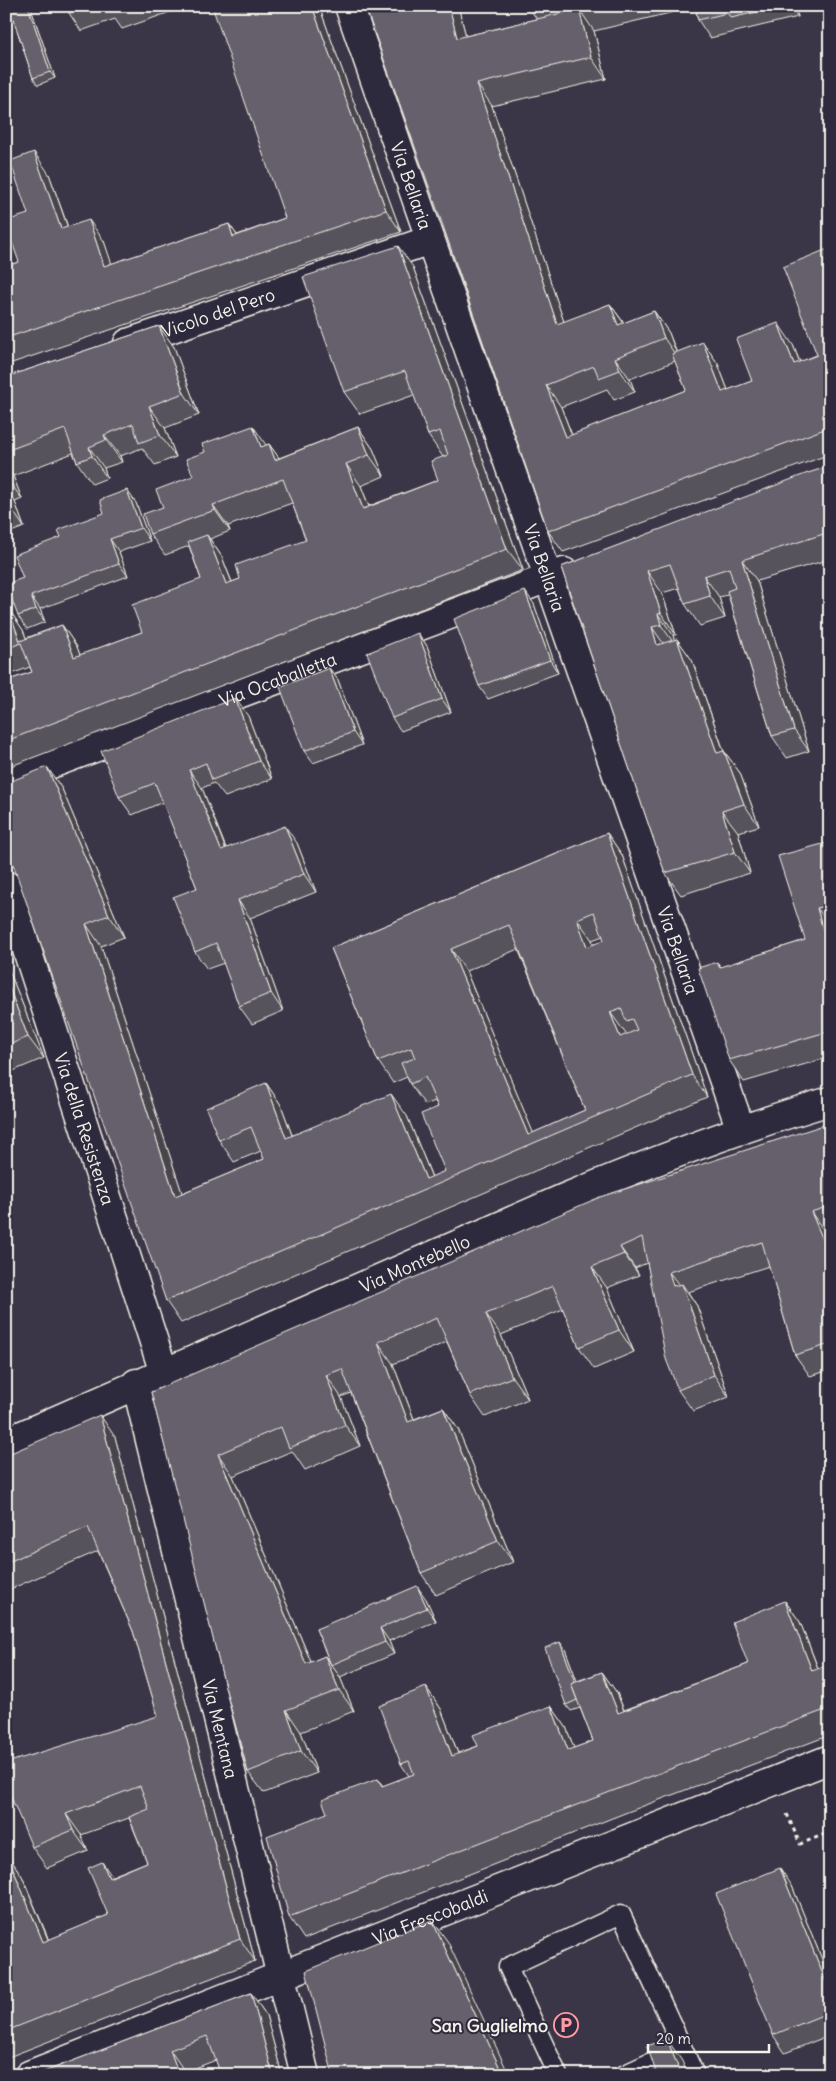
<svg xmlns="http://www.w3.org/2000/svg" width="836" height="2081" viewBox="0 0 836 2081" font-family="Delius,sans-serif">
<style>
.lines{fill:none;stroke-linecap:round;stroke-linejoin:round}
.service-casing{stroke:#f4f1e8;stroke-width:21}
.minor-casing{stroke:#f4f1e8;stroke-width:31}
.tertiary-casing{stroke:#f4f1e8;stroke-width:31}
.path{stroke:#f4f1e8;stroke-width:3;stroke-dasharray:4 4;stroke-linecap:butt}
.service{stroke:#2f2a3d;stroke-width:18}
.minor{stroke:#2f2a3d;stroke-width:28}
.tertiary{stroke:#2f2a3d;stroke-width:28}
.wall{fill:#57535d;stroke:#f4f1e8;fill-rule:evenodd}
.shaded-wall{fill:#47444c;stroke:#f4f1e8}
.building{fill:#65616c;stroke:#f4f1e8;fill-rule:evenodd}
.labels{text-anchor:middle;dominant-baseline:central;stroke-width:4;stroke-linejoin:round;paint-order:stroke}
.street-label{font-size:18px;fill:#f4f1e8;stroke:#2f2a3d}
.poi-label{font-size:18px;font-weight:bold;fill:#f4f1e8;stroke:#2f2a3d;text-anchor:end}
</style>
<rect width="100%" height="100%" fill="#3b3647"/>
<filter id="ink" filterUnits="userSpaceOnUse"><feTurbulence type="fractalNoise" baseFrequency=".02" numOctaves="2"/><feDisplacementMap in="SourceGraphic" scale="10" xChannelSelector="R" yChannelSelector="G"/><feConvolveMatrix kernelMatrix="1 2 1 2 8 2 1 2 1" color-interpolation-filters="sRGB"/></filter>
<g filter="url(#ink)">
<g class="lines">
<defs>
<g id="service">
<path d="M558,2075L508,1967L621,1914L695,2075"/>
<path d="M623,2075L673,2052"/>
</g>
<g id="minor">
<path id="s1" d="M349,6L741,1130"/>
<path id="s2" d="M128,343L430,240"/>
<path id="s3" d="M6,781L564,572"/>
<path id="s4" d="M6,885L164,1373"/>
<path id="s5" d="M136,1383L305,2075"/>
<path id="s6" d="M29,2075L830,1759"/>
</g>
<g id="tertiary">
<path id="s7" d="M6,1442L564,1198C651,1162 739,1128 830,1101"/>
</g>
</defs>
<use href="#service" class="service-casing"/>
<use href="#minor" class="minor-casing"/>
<use href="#tertiary" class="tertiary-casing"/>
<path class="path" d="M787,1814L800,1844L830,1832"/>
<use href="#service" class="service"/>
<use href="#minor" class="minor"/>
<use href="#tertiary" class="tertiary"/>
</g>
<g class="wall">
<path d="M9,6H30L55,78L38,85L33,78Z"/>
<path d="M66,6H187L122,29L115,19L81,31L69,13Z"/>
<path d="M319,6L401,232L6,365V266L19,262L28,214L49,174L68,227L104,241L111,264L229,224L237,235L285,218Z"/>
<path d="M458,6L466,36L537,19L531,11L530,6H795L798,17L710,38L698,20L695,7L594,31L606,79L492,106L564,322L610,304L624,323L654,311L669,333L677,353L703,342L718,364L728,390L752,381L793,345L800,362L817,355L830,248V454L563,552L548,531L444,229ZM675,361L686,390L572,435L561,407L607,389L614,400L635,392L630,379Z"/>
<path d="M413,267L523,570L6,768V681L32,672L30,667L6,676V609L8,608L23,630L26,638L62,625L77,647L80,655L142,632L201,579L189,546L165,555L150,534L163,507L193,476L269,444L279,458L358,427L373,449L384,476L361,486L369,506L438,480L443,457L428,435L414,395L360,414L344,392ZM292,503L306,540L240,579L232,582L222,557L210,539L230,531L228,526Z"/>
<path d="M159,326L174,347L199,415L165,428L176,457L155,465L142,448L120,456L122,462L104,468L107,478L92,484L77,462L73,453L13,476L22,499L15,502L24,527L6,534V377Z"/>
<path d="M830,466V559L757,581L809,751L787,758L772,736L728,595L719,597L725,618L700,626L685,604L679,588L662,593L676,635H673L674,640L677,639L692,660L724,751L740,773L759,826L738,832L750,873L681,895L665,873L561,567Z"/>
<path d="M136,503L150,541L119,552L128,576L40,609L45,622L27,629L18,616L61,537Z"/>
<path d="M534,604L558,673L488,699L479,686Z"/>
<path d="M418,633L427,646L451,712L401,731L392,718Z"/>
<path d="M329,668L338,680L362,745L313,763L304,751Z"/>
<path d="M248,716L272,779L225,797L214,783L202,788L226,848L297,843L316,892L250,918L283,1011L252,1024L239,1006L224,963L207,969L195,952L197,888L163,802L132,815L119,797Z"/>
<path d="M47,767L62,789L124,937L101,946L182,1193L264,1159L261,1151L234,1162L219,1140L266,1083L281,1105L292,1135L407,1116L432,1177L445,1171L438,1107L435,1101L425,1105L410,1084L407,1077L393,1083L378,1061L331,948L607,833L622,855L707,1097L181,1323L166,1301ZM603,936L604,940L593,944L592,940ZM518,949L585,1110L533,1133L466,971Z"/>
<path d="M830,842V1057L744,1082L729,1060L717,962L721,967L805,940Z"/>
<path d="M6,963L44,1058L6,1074Z"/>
<path d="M830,1123V1233L826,1234L830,1242V1370L810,1376L795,1355L769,1266L688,1292L697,1306L729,1397L693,1411L678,1390L647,1263L635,1268L639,1275L607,1288L634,1352L594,1369L579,1347L563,1309L501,1335L528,1399L485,1417L470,1395L447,1342L393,1364L414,1419L443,1408L458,1429L513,1562L436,1595L421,1573L351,1393L341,1397L360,1446L305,1470L292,1451L233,1476L311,1662L325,1656L340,1677L354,1711L301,1732L317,1773L264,1793L248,1772L151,1392Z"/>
<path d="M115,1437L255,1961L6,2058V1854H7L22,1876L49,1940L108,1915L112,1876L147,1862L129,1818L81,1835L88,1851L47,1868L32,1847L158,1716L133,1631L98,1551L6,1591V1455Z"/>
<path d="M426,1599L436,1621L389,1641L394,1654L340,1677L331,1665L316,1629Z"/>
<path d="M785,1601L800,1622L818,1668L830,1664V1735L625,1813L304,1939L289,1917L327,1813L378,1779L383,1786L409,1776L401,1764L426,1687L441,1709L458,1753L478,1746L551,1706L566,1727L574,1748L593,1741L580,1708L571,1711L566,1705L565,1649L577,1681L602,1672L617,1693L624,1710L748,1664Z"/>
<path d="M792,1886L830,1979V2035L785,2053L773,2035Z"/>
<path d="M251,1993L266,2015L282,2075H221L216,2060L185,2072L186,2075H36Z"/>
</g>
<g class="shaded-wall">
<path d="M28,6H30L55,78L50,72Z"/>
<path d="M312,6H319L401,232L386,210Z"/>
<path d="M449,6H458L472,59L457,38Z"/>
<path d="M725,6H734L731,18L727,13Z"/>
<path d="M790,6H795L798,17Z"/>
<path d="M579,9L594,31L606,79L591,57Z"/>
<path d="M477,84L492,106L572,346L557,324Z"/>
<path d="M34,152L49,174L76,251L61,229Z"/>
<path d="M89,220L104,241L120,288L104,266Z"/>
<path d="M229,224L244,245L248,258L233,237Z"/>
<path d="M398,246L413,267L523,570L507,549Z"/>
<path d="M610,304L625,325H618Z"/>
<path d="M654,311L669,333L679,360L664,338Z"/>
<path d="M778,323L793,345L809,386L794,364Z"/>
<path d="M159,326L174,347L199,415L184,393Z"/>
<path d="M703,342L718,364L737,414L722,392Z"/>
<path d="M615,358L630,379L635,392L620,370Z"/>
<path d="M546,385L561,407L581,459L566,437Z"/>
<path d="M149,406L165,428L176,457L160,435Z"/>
<path d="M253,426L268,448L261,447Z"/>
<path d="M358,427L373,449L384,476L369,455Z"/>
<path d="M104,435L120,456L122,462L106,440Z"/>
<path d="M269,444L284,465L275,460Z"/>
<path d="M89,447L104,468L107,478L92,456Z"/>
<path d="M346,464L361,486L378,530L363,509Z"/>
<path d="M6,465L13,476L22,499L6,477Z"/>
<path d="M6,490L15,502L24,527L9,505L6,498Z"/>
<path d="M127,490L136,503L150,541L141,528Z"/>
<path d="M213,505L228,526L230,531L215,510Z"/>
<path d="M207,535L222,557L241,606L226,584Z"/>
<path d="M110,539L119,552L128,576L119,564Z"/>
<path d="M742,560L757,581L809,751L794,730Z"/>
<path d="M647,571L662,593L676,635L661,613Z"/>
<path d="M704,576L719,597L725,618L710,596Z"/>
<path d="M525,591L534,604L558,673L550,660Z"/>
<path d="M31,596L40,609L45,622L36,609Z"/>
<path d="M8,608L23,630L35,662L20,641Z"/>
<path d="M658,614L673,635L676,646L661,625Z"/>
<path d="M62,625L77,647L89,679L74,657Z"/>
<path d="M652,627L667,649L657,645Z"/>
<path d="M418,633L427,646L451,712L442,699Z"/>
<path d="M677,639L692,660L732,775L717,753Z"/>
<path d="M329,668L338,680L362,745L353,732Z"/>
<path d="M235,698L248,716L272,779L259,761Z"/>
<path d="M724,751L740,773L759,826L744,804Z"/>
<path d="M47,767L62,789L124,937L109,915Z"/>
<path d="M189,770L202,788L233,868L221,850Z"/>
<path d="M722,811L738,832L750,873L735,852Z"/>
<path d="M285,826L297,843L316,892L304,874Z"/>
<path d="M607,833L622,855L707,1097L692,1075Z"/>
<path d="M238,900L250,918L283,1011L271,993Z"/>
<path d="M817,908L830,926V944L825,938Z"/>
<path d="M577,919L592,940L602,968L587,947Z"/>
<path d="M86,924L101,946L190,1217L175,1196Z"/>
<path d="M451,949L466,971L537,1142L528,1135Z"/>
<path d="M6,963L44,1058L28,1037L6,980Z"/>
<path d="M610,1012L626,1034L635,1059L620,1037Z"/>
<path d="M266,1083L281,1105L301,1160L286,1138Z"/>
<path d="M391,1094L407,1116L435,1185L426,1179Z"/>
<path d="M811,1212L826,1234L830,1242V1256Z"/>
<path d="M620,1247L635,1268L639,1275L624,1254Z"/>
<path d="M592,1267L607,1288L634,1352L619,1330Z"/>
<path d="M669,1272L685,1293L673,1286Z"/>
<path d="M682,1284L697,1306L729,1397L714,1375Z"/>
<path d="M486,1314L501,1335L528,1399L512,1377Z"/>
<path d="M378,1342L393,1364L423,1443L408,1422Z"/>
<path d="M326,1375L341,1397L360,1446L345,1425Z"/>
<path d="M443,1408L458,1429L513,1562L498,1541Z"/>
<path d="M100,1415L115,1437L255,1961L240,1939Z"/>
<path d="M218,1454L233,1476L321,1686L306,1664Z"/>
<path d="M417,1586L426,1599L436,1621L427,1608Z"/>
<path d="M785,1601L800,1622L827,1692L812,1671Z"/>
<path d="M380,1628L389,1641L394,1654L385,1642Z"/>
<path d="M560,1642L565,1649L586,1705L581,1699Z"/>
<path d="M325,1656L340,1677L354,1711L339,1690Z"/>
<path d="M602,1672L617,1693L633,1734L618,1713Z"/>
<path d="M426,1687L441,1709L467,1777L452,1756Z"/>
<path d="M551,1706L566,1727L583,1772L568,1750Z"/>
<path d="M286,1710L301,1732L317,1773L301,1751Z"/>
<path d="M66,1814L81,1835L88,1851L73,1830Z"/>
<path d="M7,1854L22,1876L58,1964L43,1942Z"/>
<path d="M102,1862L117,1884L109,1878Z"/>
<path d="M780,1868L792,1886L830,1979V1992Z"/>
<path d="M432,1920L448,1942L509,2075H503Z"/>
<path d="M251,1993L266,2015L282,2075H273Z"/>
<path d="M667,2039L682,2061L688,2075H681Z"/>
<path d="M170,2050L185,2072L186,2075H179Z"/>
</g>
<g class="building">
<path d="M9,6H28L50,72L33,78Z"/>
<path d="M66,6H88L69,13Z"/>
<path d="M108,6H124L110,11Z"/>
<path d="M212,6H312L386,210L6,338V266L19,262L6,225V221L28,214L10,161L34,152L61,229L89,220L104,266L229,224L233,237L285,218Z"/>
<path d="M365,6H449L457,38L579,9L591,57L477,84L557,324L610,304L618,325L654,311L664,338L615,358L620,370L599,378L594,366L546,385L566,437L686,390L672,354L703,342L722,392L752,381L736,339L778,323L794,364L817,355L783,267L830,248V367L826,368L830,377V427L548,531L444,229Z"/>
<path d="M530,6H551L531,11Z"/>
<path d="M580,6H610L581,13Z"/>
<path d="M695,6H725L727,13L698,20Z"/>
<path d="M728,6H782L731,18Z"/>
<path d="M398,246L507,549L6,741V681L32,672L21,643L6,649V609L8,608L20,641L62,625L74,657L142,632L132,605L201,579L188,542L207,535L226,584L240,579L236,565L306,540L283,479L213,505L215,510L150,534L143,514L163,507L156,490L193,476L186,459L205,452L202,444L253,426L261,447L269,444L275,460L358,427L369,455L346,464L363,509L438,480L431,461L448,455L440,431L428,435L405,371L344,392L303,277Z"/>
<path d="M159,326L184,393L149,406L160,435L139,443L133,424L104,435L106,440L89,447L92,456L77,462L65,429L6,451V377Z"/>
<path d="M830,466V532L742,560L794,730L772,736L727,591L735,588L729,568L704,576L710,596L685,604L670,564L647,571L661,613L658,614L661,625L652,627L657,645L677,639L717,753L724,751L744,804L722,811L735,852L665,873L561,567L808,473Z"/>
<path d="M127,490L141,528L110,539L119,564L31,596L36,609L18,616L6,584L23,578L14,555L61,537L58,530L104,513L100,500Z"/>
<path d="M6,498L9,505L6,506Z"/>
<path d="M525,591L550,660L479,686L454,619Z"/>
<path d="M418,633L442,699L392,718L367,653Z"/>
<path d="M329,668L353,732L304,751L280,687Z"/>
<path d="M235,698L259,761L212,780L206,763L189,770L221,850L285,826L304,874L238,900L271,993L239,1006L216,943L195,952L173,897L197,888L155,783L119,797L101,751Z"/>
<path d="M47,767L109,915L86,924L175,1196L264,1159L251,1127L219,1140L206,1108L266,1083L286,1138L391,1094L426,1179L445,1171L421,1114L438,1107L425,1077L410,1084L401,1063L415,1058L411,1048L378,1061L331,948L607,833L692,1075L166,1301L6,844V783ZM594,912L604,940L587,947L577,919ZM509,925L585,1110L528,1135L451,949ZM621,1008L626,1021L632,1019L637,1030L620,1037L610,1012Z"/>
<path d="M830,842V904L817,908L825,938L830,936V1031L729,1060L698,968L717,962L720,967L805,940L778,856Z"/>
<path d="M6,980L28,1037L6,1046Z"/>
<path d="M830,1123V1206L811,1212L830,1256V1344L795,1355L762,1242L669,1272L673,1286L682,1284L714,1375L678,1390L666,1359L642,1237L620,1247L624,1254L592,1267L619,1330L579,1347L553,1286L486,1314L512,1377L470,1395L437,1318L378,1342L408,1422L443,1408L498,1541L421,1573L342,1369L326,1375L345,1425L289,1448L281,1427L218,1454L306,1664L325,1656L339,1690L286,1710L301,1751L248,1772L227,1694L151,1392L600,1197Z"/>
<path d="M100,1415L240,1939L6,2031V1925L10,1923L6,1915V1854H7L43,1942L108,1915L88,1868L102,1862L109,1878L147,1862L129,1817L149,1809L140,1786L66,1814L73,1830L32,1847L6,1785V1763L158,1716L133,1631L88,1527L6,1563V1455Z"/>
<path d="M417,1586L427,1608L380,1628L385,1642L331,1665L316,1629Z"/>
<path d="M785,1601L812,1671L830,1664V1708L610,1792L289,1917L267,1836L327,1813L322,1800L378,1779L382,1786L414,1774L409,1761L401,1764L379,1706L426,1687L452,1756L478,1746L473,1735L551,1706L568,1750L593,1741L571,1684L602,1672L618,1713L748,1664L732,1622Z"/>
<path d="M560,1642L575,1682L571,1684L577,1700L566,1705L545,1648Z"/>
<path d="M830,1767V1779L826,1769Z"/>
<path d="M780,1868L830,1992V2012L773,2035L716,1894Z"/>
<path d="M432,1920L503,2075H333L306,1971Z"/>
<path d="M251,1993L273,2075H221L207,2036L170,2050L179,2075H36Z"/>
<path d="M667,2039L681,2075H657L647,2046Z"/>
</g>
</g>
<defs>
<symbol id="parking-ring" viewBox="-11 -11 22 22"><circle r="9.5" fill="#2f2a3d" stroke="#ff9aa2" stroke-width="1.5"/><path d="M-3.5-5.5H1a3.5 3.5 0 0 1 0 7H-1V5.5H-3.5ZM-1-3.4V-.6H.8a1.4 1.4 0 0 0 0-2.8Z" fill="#ff9aa2"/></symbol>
</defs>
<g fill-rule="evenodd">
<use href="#parking-ring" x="552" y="2011" width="28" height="28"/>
</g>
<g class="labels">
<g class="street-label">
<text stroke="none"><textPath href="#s1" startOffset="190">Via Bellaria</textPath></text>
<text stroke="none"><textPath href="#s2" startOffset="95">Vicolo del Pero</textPath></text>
<text stroke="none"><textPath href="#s1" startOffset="595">Via Bellaria</textPath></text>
<text stroke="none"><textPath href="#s3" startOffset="290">Via Ocaballetta</textPath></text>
<text stroke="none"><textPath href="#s1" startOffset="1000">Via Bellaria</textPath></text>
<text stroke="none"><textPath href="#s4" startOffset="256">Via della Resistenza</textPath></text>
<text stroke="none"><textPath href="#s7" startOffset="446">Via Montebello</textPath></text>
<text stroke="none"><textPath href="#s5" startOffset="356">Via Mentana</textPath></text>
<text stroke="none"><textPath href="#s6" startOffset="431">Via Frescobaldi</textPath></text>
</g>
<g class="poi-label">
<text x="548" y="2025">San Guglielmo</text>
</g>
</g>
<rect width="836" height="2081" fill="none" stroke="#2f2a3d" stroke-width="25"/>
<rect x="12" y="12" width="811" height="2056" fill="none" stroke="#f4f1e8" stroke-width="2" filter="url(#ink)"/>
<path d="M648 2044v8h121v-8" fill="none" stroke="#f4f1e8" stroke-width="2.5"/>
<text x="656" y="2044" font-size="15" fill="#f4f1e8" stroke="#2f2a3d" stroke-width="4" paint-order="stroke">20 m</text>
</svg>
